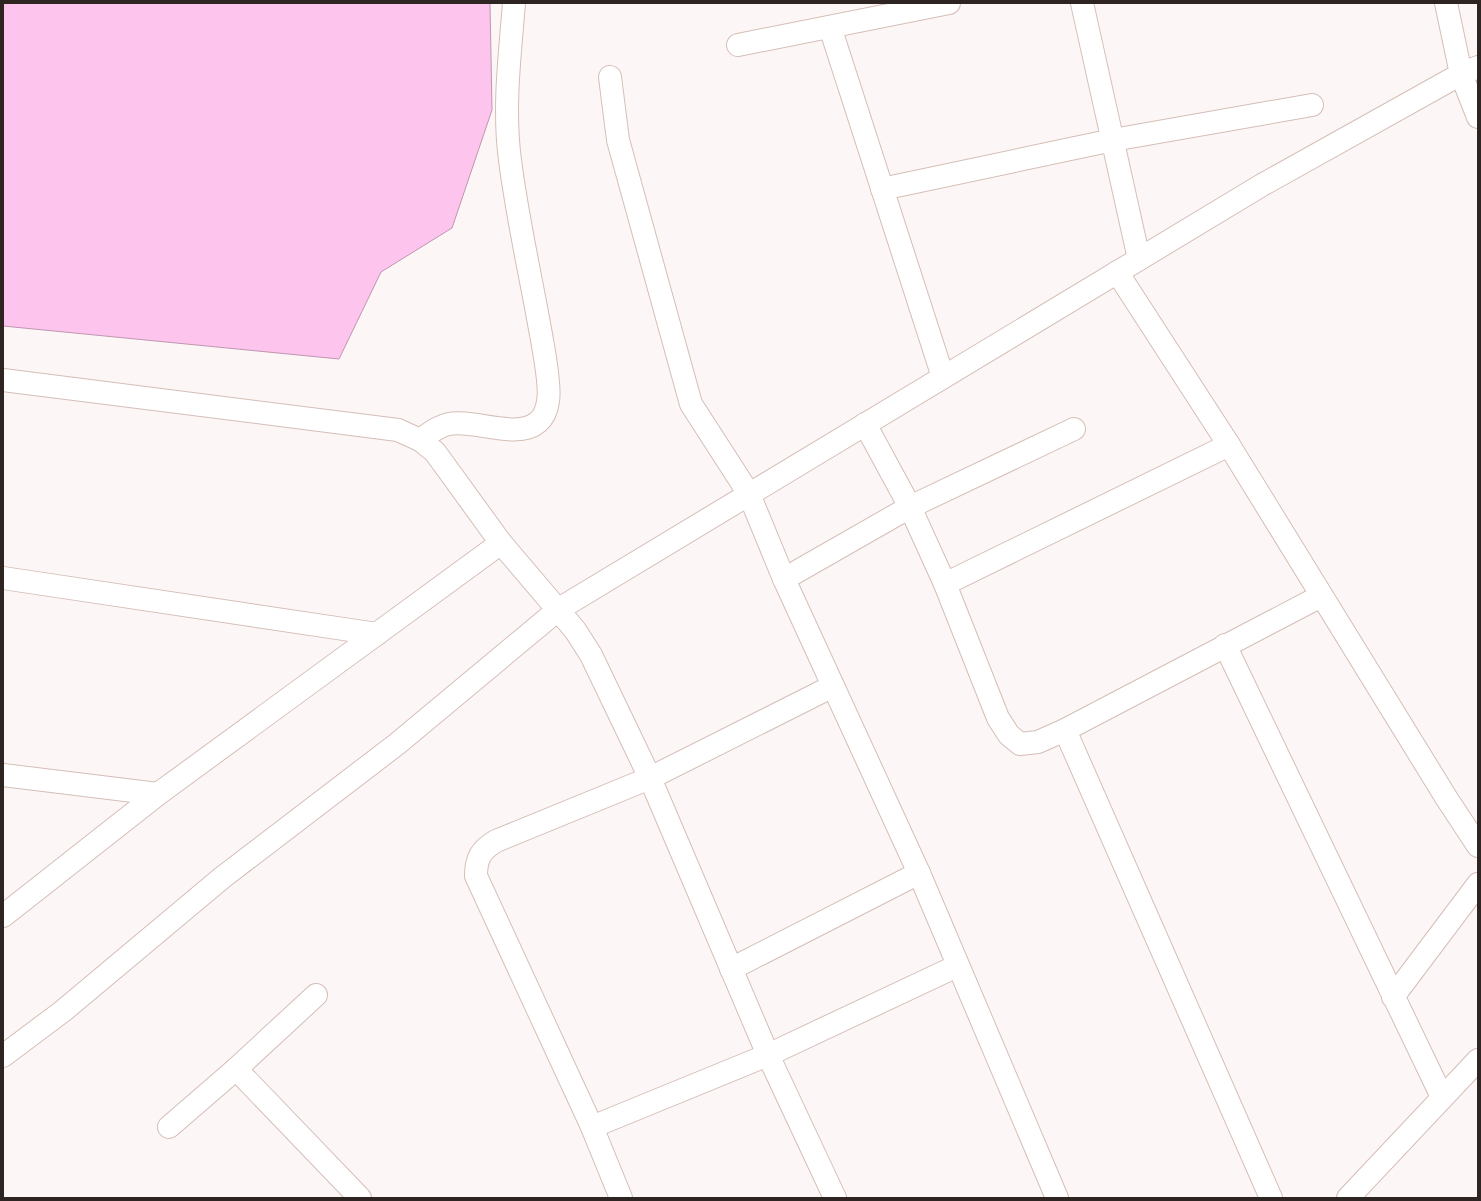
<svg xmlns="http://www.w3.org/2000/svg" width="1481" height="1201" viewBox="0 0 1481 1201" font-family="Karla,sans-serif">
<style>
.water{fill:#fdc5ed;stroke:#bf95b0}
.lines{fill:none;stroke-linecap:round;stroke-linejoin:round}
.minor-casing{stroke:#d5beb6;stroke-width:24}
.tertiary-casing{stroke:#d5beb6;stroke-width:24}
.minor{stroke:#fff;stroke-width:22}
.tertiary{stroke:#fff;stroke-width:22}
</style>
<rect width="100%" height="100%" fill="#fcf7f6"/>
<path class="water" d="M3,3H490L492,110L452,228L381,272L339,359L3,326Z"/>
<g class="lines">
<defs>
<g id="minor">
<path d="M1082,3L1139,259"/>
<path d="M1446,3L1461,74L1478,117"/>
<path d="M830,27L943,377"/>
<path d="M738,45L949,3"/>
<path d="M610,77L618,140L691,404L749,494L784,579L919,873L1057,1198"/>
<path d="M882,189L1113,140L1312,105"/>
<path d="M1117,272L1229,445L1447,799L1478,846"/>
<path d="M3,380L398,430L420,440L435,452L501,543L575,630L591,655L650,778L768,1055L835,1198"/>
<path d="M865,424L910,507L945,584L998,718L1009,735L1020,744L1038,742L1065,730L1321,596"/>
<path d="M420,440C429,434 438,426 449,424C473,419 518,440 538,422C544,417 547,409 548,401C551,387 543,345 540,329C530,273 517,216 510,160C503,108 510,54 514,3"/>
<path d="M3,578L377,634"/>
<path d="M784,579L910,507L1074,429"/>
<path d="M945,584L1229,445"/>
<path d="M1225,645L1442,1097"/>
<path d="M1065,730L1271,1198"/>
<path d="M3,775L158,794"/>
<path d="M3,916L158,794L501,543"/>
<path d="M731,969L919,873"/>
<path d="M316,995L236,1069L360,1198"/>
<path d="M1393,997L1478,884"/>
<path d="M3,1056L63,1011L223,877L397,744L559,609L1262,185L1461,74L1478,67"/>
<path d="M169,1127L236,1069"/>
<path d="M592,1127L768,1055L957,966"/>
<path d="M621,1198L592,1127L476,876C476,858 481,850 496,841L650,778L833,686"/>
</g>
<path id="tertiary" d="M1348,1198L1478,1060"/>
</defs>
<use href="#minor" class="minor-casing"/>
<use href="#tertiary" class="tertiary-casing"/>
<use href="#minor" class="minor"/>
<use href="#tertiary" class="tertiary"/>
</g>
<rect width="1481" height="1201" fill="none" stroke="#2e2522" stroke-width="8"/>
</svg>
